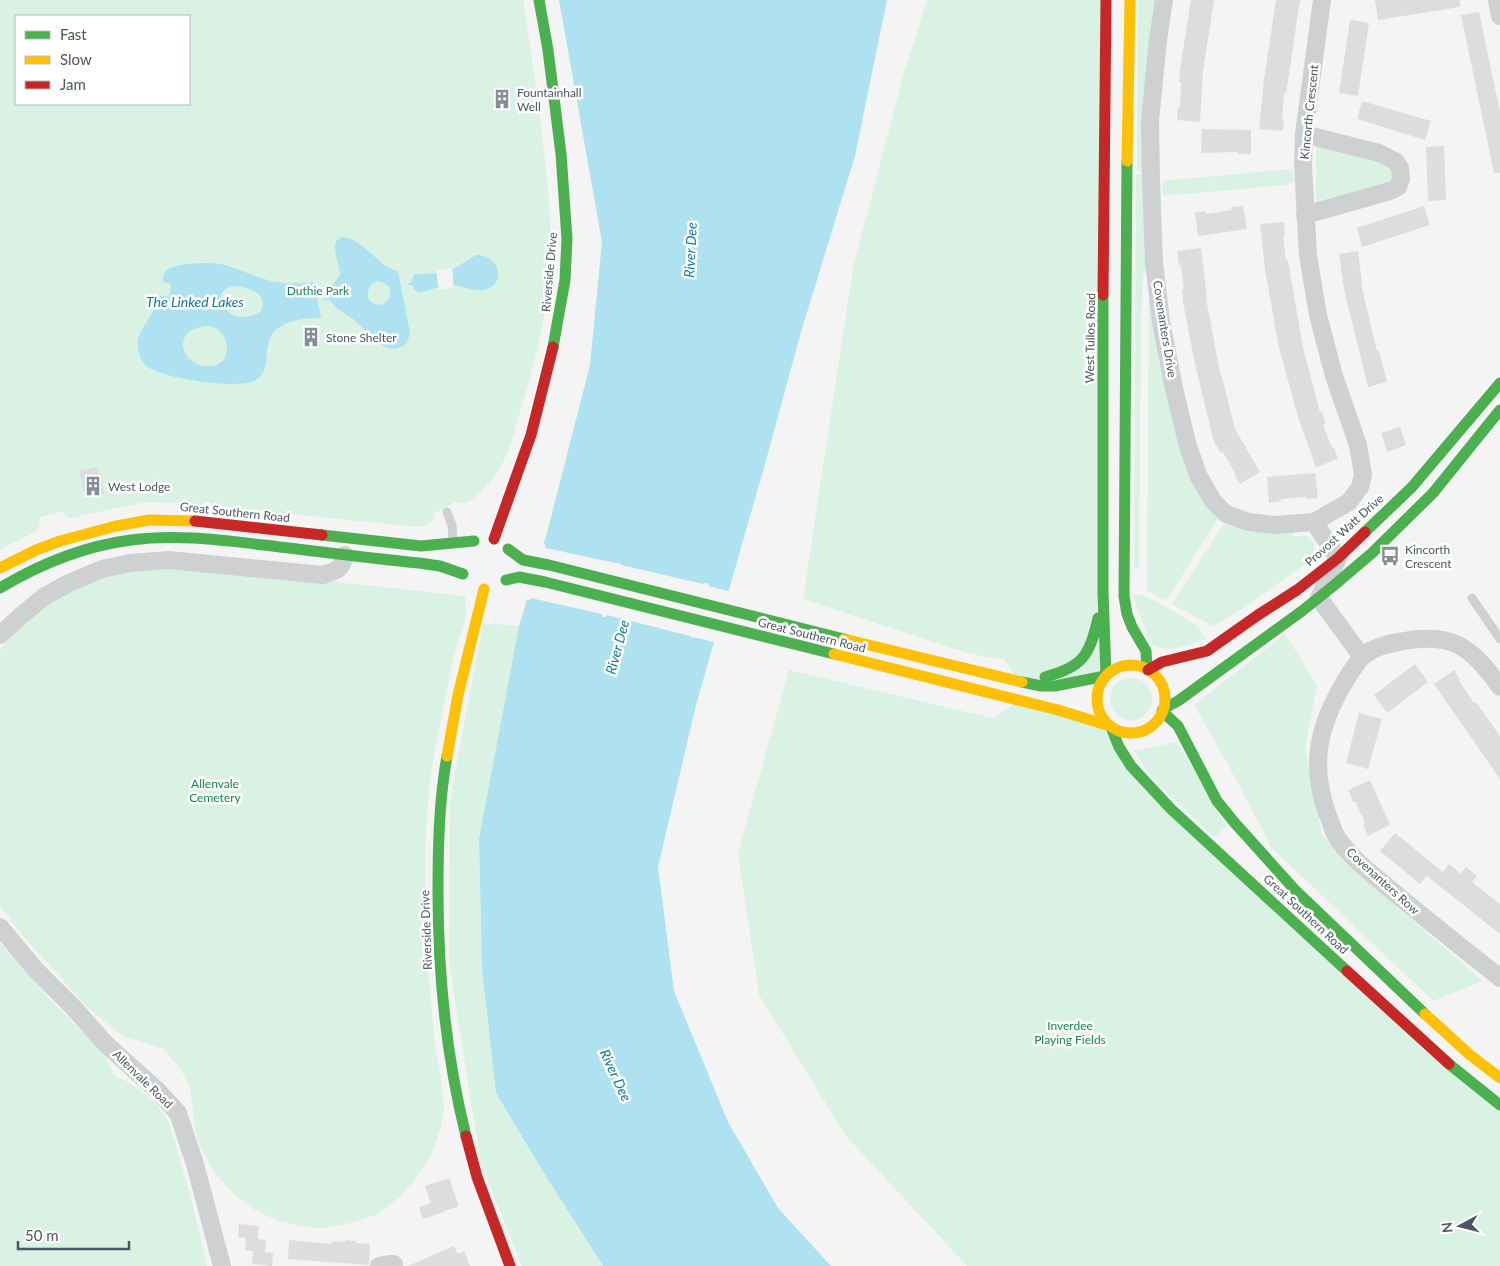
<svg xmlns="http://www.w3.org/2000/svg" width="1500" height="1266" viewBox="0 0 1500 1266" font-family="Lato,sans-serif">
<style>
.green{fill:#d9f2e3;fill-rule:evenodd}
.water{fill:#aee2f0;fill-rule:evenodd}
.pier{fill:#f4f4f4}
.building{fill:#ddddde}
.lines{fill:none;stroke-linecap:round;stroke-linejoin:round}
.lane{stroke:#ced0d2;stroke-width:9}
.street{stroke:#ced0d2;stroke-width:18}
.fast{stroke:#4caf50;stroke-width:11}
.slow{stroke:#ffc107;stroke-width:11}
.jam{stroke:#c62828;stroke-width:11}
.labels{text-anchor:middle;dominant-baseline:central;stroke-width:5;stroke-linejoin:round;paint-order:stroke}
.poi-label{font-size:12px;fill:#4a5661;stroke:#fff;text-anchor:start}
.street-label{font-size:12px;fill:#4a5661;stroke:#fff}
.park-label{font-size:12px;fill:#17864f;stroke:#fff}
.water-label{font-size:14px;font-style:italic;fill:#0c7c9b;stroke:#fff}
</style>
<rect width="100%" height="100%" fill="#f4f4f4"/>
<g class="green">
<path d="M0,0H523C530,45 537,90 542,135C547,176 552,218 550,260C548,310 536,360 521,408C513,435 507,466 486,486C479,494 466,508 455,502L433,514L434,519L429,524L418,527L182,503L146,502L70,518L65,516L63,511L40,517L39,527L35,532L0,549ZM16,16H189V104H16Z"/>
<path d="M927,0H1106L1105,676L1020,682L1004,659L985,657L954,649L803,599L853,268L902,80Z"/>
<path d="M1138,0H1159L1145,171H1137Z"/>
<path d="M1316,146L1392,165V179L1385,184L1318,204L1316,201Z"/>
<path d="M1292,169L1294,181L1287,185L1163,196L1162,181Z"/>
<path d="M1136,174H1145L1149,262L1143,276L1141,322L1139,569H1134Z"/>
<path d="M1149,283L1153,306L1219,517L1166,601L1147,590Z"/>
<path d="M1224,523L1264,533L1293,531V536H1307L1313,542L1315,553L1311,560L1242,609L1213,626L1172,604Z"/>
<path d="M168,564L465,596L466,615L453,659L436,743L430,778L425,847V927L434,1038L441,1079L444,1106L441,1126L432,1154L418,1175L401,1196L376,1215L350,1223L323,1228L299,1226L276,1220L255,1210L235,1195L214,1172L200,1146L195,1128L190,1088L181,1070L164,1049L122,1036L83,1003L17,929L0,905V651C22,618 66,587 104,576C125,571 147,568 168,564Z"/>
<path d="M1143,595L1170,609L1197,626L1207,639C1189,644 1165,657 1149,641L1133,596Z"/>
<path d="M483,623L519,626L479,839L482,969L496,1093L542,1170L603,1266H522L481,1164L449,963L450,799Z"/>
<path d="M1285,634L1317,685L1305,749L1322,835L1375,888L1483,981L1433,1001L1272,848L1225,759L1194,705Z"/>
<path d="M789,670L992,718L1020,701L1110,726L1131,766L1500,1105V1266H967L846,1136L759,995L738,853Z"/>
<circle cx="1131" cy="699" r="21"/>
<path d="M1177,742L1227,826L1214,837L1151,777L1134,751Z"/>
<path d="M0,943L49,998L105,1055L114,1075L130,1083L155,1102L169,1123L189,1190L207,1266H0Z"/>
</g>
<g class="water">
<path d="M559,0H887L855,156L801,332L765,464L696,705L658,867L674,991L728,1122L778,1208L831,1266H603L542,1170L496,1093L482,969L479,839L519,626L548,529L590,365L602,242Z"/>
<path d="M343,237C357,238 372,255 383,264C388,268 392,269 398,271L410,333L407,343L402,347L396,349L385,347L376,341L352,318L336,308L330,300L323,301V299L330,298L331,287L340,275C340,264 327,240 343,237ZM377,281C405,285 383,319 368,298C367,290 370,283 377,281Z"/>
<path d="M476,255C496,254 508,279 488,289C479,293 467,287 457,286C444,284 431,290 418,293L414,289L412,285H408L407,284L412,282L413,277L415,274H428L452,270Z"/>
<path d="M211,263C232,264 250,276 271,281C285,284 300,283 314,282L321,318C301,318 272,321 268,345C265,357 269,373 256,380C239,390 165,379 148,367C142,363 138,354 138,347C136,334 146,324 152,313C155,308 158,302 160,296L169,297L171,284L163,282C163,278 163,274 166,271C174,263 200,263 211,263ZM236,286C250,288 268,293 261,311C256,314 249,318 242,317C224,317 208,289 236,286ZM208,326C231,327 237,370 204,366C188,364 175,344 189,332C195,327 202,327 208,326Z"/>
</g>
<g class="pier">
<path d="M452,268L454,288L439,290L436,270Z"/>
<path d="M541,544H545L546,548L615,563H620L621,565L703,584L705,583H708L709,586L731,592L717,643L694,637L693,638L690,636L607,615L605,617H602V614L531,598L530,600L524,599Z"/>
</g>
<g class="building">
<path d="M1191,0H1214L1203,71L1200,122L1177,120L1178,107L1180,108L1181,82H1179L1180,69Z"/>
<path d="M1276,0H1300L1286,94L1284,93L1282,119H1284L1283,131L1259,129L1264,79Z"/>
<path d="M1375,0H1460V7L1378,20Z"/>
<path d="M1479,12L1500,112V173H1494L1461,15Z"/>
<path d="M1350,20L1369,23L1358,96L1339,93Z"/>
<path d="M1362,101L1431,121L1425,140L1357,119Z"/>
<path d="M1202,129L1251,130V154H1238V152L1201,153Z"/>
<path d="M1444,146L1446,200L1428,201L1426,147Z"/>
<path d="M1243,206L1247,229L1198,236L1195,213L1206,211V214L1232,210L1231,207Z"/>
<path d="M1424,206L1430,225L1362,247L1357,228Z"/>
<path d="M1284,222L1285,235H1283L1286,260H1288L1303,348L1320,412H1322L1326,423L1323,424L1332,448L1334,447L1338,459L1316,467L1299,420L1279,348L1265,269L1260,224Z"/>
<path d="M1201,248L1207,298H1206L1220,373H1221L1235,429L1260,472L1240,484L1234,474L1235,473L1223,452L1221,453L1214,442L1195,364L1183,302L1182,289H1184L1181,265H1179L1177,251Z"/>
<path d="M1358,251L1362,283L1361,284L1377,351H1379L1387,382L1368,387L1344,289L1339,254Z"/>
<path d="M1400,427L1406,445L1387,452L1381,433Z"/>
<path d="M97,467L98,473H101L104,494L86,498L79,471Z"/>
<path d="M1315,473L1318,498L1306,499V497L1280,499L1281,501L1269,503L1267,477Z"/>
<path d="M1415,664L1428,682L1387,713L1374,695Z"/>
<path d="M1454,670L1460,680L1459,681L1466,691L1474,703L1476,702L1500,736V779L1434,684Z"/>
<path d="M1359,713L1382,719L1368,769L1346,763Z"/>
<path d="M1370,780L1390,825L1368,836L1363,824L1365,823L1355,801L1353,802L1348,790Z"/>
<path d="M1395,833L1443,872L1449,864L1461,874L1466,867L1477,876L1472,882L1500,904V934L1427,876L1420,884L1380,851Z"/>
<path d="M449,1178L459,1206L444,1211V1212L423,1219L419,1207L431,1203L425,1186Z"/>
<path d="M239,1224L259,1226L258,1239L266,1240L265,1252L273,1253L272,1266L252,1264L253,1251H245L246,1238L238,1237Z"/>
<path d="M289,1240L331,1244L332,1241L345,1242V1240L356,1241V1243L370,1244L369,1265L288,1259Z"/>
<path d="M454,1246L458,1254L464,1251L470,1266H408Z"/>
</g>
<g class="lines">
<g class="lane">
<path d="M447,512L452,525L453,541"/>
<path d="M1472,598L1500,639"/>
</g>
<g class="street">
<path d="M1164,0L1158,40L1150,120L1151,180L1154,262L1161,322L1174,388L1187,443L1198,475L1213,501L1226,514L1249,522L1275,525L1314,522L1349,502L1360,487L1363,475L1358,445L1334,376L1318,315L1308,255L1303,165L1304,134L1322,0"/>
<path d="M1497,0L1500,16"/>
<path d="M1304,134L1379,153L1395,161L1400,168L1401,179L1398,187L1390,191L1305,215"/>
<path d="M1314,522L1338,558L1319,598L1362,657"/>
<path d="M0,635L23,614L45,596L69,583L102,569L130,563L169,560L323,575C337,570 341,571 345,555"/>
<path d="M1500,687C1471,646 1451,631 1399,642C1386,644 1370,649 1361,658C1353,668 1346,679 1340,690C1317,732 1311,767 1327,813C1330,819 1332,828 1335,834C1348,857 1377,878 1397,895C1431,923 1465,950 1500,978"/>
<path d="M0,927L35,969L73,1007L103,1041L120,1057L158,1091L178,1113L195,1164L222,1266"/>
<path d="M379,1266L389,1264H394"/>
</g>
<g class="fast">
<path d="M539,0L548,50L561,154L567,239L565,280L553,347"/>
<path d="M1127,161L1124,596L1127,614L1132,627L1146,651L1147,669"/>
<path d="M1103,295V592L1106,676"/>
<path d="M1365,532L1412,487L1500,383"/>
<path d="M322,535L421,546L474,541"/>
<path d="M508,549L523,560L549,565L844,639"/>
<path d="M506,580L519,577L545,582L834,654"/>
<path d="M0,588C40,564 85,546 131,540C176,534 220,540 264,545C316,551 367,558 419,563L440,566L463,574"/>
<path d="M1045,677C1083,667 1090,655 1098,618"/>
<path d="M1022,682L1041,686H1055L1105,676"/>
<path d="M1163,709L1178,701L1302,611L1332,587L1372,553L1433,493L1500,410"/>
<path d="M1162,711L1178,726L1217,801L1234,822L1295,890L1425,1014"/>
<path d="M1111,727L1119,747L1131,766L1171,809L1347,971"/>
<path d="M447,756C439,801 438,846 438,892C438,973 446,1056 466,1136"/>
<path d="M1449,1064L1500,1105"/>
</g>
<g class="slow">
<path d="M1127,161L1130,0"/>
<path d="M0,568L36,550L60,541L116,526L149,520L195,521"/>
<path d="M844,639L1022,682"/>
<path d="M834,654L1058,710L1110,726"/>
<circle cx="1131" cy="699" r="34"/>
<path d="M447,756L458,695L484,589"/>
<path d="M1425,1014L1470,1055L1500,1078"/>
</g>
<g class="jam">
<path d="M1103,295L1106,0"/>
<path d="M195,521L322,535"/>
<path d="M494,539L531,435L553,347"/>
<path d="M1148,670L1162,662L1207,651L1258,615L1297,590L1338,558L1365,532"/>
<path d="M1347,971L1449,1064"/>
<path d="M466,1136L477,1177L510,1266"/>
</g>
</g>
<defs>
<symbol id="building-bare" viewBox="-9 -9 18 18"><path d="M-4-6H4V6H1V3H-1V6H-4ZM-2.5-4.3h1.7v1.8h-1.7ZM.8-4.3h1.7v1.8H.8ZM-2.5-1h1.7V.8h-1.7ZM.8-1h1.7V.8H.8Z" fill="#868d94" stroke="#fff" stroke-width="2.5" paint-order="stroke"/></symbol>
<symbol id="bus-bare" viewBox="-9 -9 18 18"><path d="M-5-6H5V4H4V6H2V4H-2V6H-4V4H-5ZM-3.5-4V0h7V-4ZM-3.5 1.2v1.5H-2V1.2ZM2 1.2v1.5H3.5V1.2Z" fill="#868d94" stroke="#fff" stroke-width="2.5" paint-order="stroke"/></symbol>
</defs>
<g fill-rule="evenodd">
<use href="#building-bare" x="488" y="85" width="28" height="28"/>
<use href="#building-bare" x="297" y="323" width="28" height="28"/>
<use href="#building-bare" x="79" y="472" width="28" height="28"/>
<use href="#bus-bare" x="1376" y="542" width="28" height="28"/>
</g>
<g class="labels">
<g class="poi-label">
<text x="517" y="92">Fountainhall<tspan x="517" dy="14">Well</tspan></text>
<text x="326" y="337">Stone Shelter</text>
<text x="108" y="486">West Lodge</text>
<text x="1405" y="549">Kincorth<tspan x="1405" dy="14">Crescent</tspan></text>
</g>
<g class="street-label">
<text transform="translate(1309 112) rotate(-84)">Kincorth Crescent</text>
<text transform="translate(549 272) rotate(-85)">Riverside Drive</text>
<text transform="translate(1165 329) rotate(81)">Covenanters Drive</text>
<text transform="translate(1090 338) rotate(-89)">West Tullos Road</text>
<text transform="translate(235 512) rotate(6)">Great Southern Road</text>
<text transform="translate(1344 530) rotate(-42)">Provost Watt Drive</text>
<text transform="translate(812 635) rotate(14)">Great Southern Road</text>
<text transform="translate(1383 881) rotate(42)">Covenanters Row</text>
<text transform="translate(1306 914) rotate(43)">Great Southern Road</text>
<text transform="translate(426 930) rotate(-92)">Riverside Drive</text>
<text transform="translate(143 1079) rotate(44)">Allenvale Road</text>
</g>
<g class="park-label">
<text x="318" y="290">Duthie Park</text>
<text x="215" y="783">Allenvale<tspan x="215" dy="14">Cemetery</tspan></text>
<text x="1070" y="1025">Inverdee<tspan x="1070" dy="14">Playing Fields</tspan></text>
</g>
<g class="water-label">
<text transform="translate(690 250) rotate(-87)">River Dee</text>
<text x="195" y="301">The Linked Lakes</text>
<text transform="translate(617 647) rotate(-75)">River Dee</text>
<text transform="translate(616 1075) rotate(65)">River Dee</text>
</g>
</g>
<rect x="15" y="15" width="175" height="90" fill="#ffffff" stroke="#b7bbc0"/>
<rect x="25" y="31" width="25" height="8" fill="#4caf50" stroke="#b7bbc0"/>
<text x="60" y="40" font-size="15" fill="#4a5661">Fast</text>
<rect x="25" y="56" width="25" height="8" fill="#ffc107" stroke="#b7bbc0"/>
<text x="60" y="65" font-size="15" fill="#4a5661">Slow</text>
<rect x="25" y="81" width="25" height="8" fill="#c62828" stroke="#b7bbc0"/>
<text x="60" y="90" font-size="15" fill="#4a5661">Jam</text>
<g transform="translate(1460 1226) rotate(263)" stroke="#ffffff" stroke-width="4" paint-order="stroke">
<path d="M0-4L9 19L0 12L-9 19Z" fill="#4a5661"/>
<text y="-8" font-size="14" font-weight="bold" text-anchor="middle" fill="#4a5661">N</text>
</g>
<path d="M18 1241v8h111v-8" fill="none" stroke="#4a5661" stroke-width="2.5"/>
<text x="25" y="1241" font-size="15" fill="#4a5661" stroke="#ffffff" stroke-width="4" paint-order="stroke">50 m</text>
</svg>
